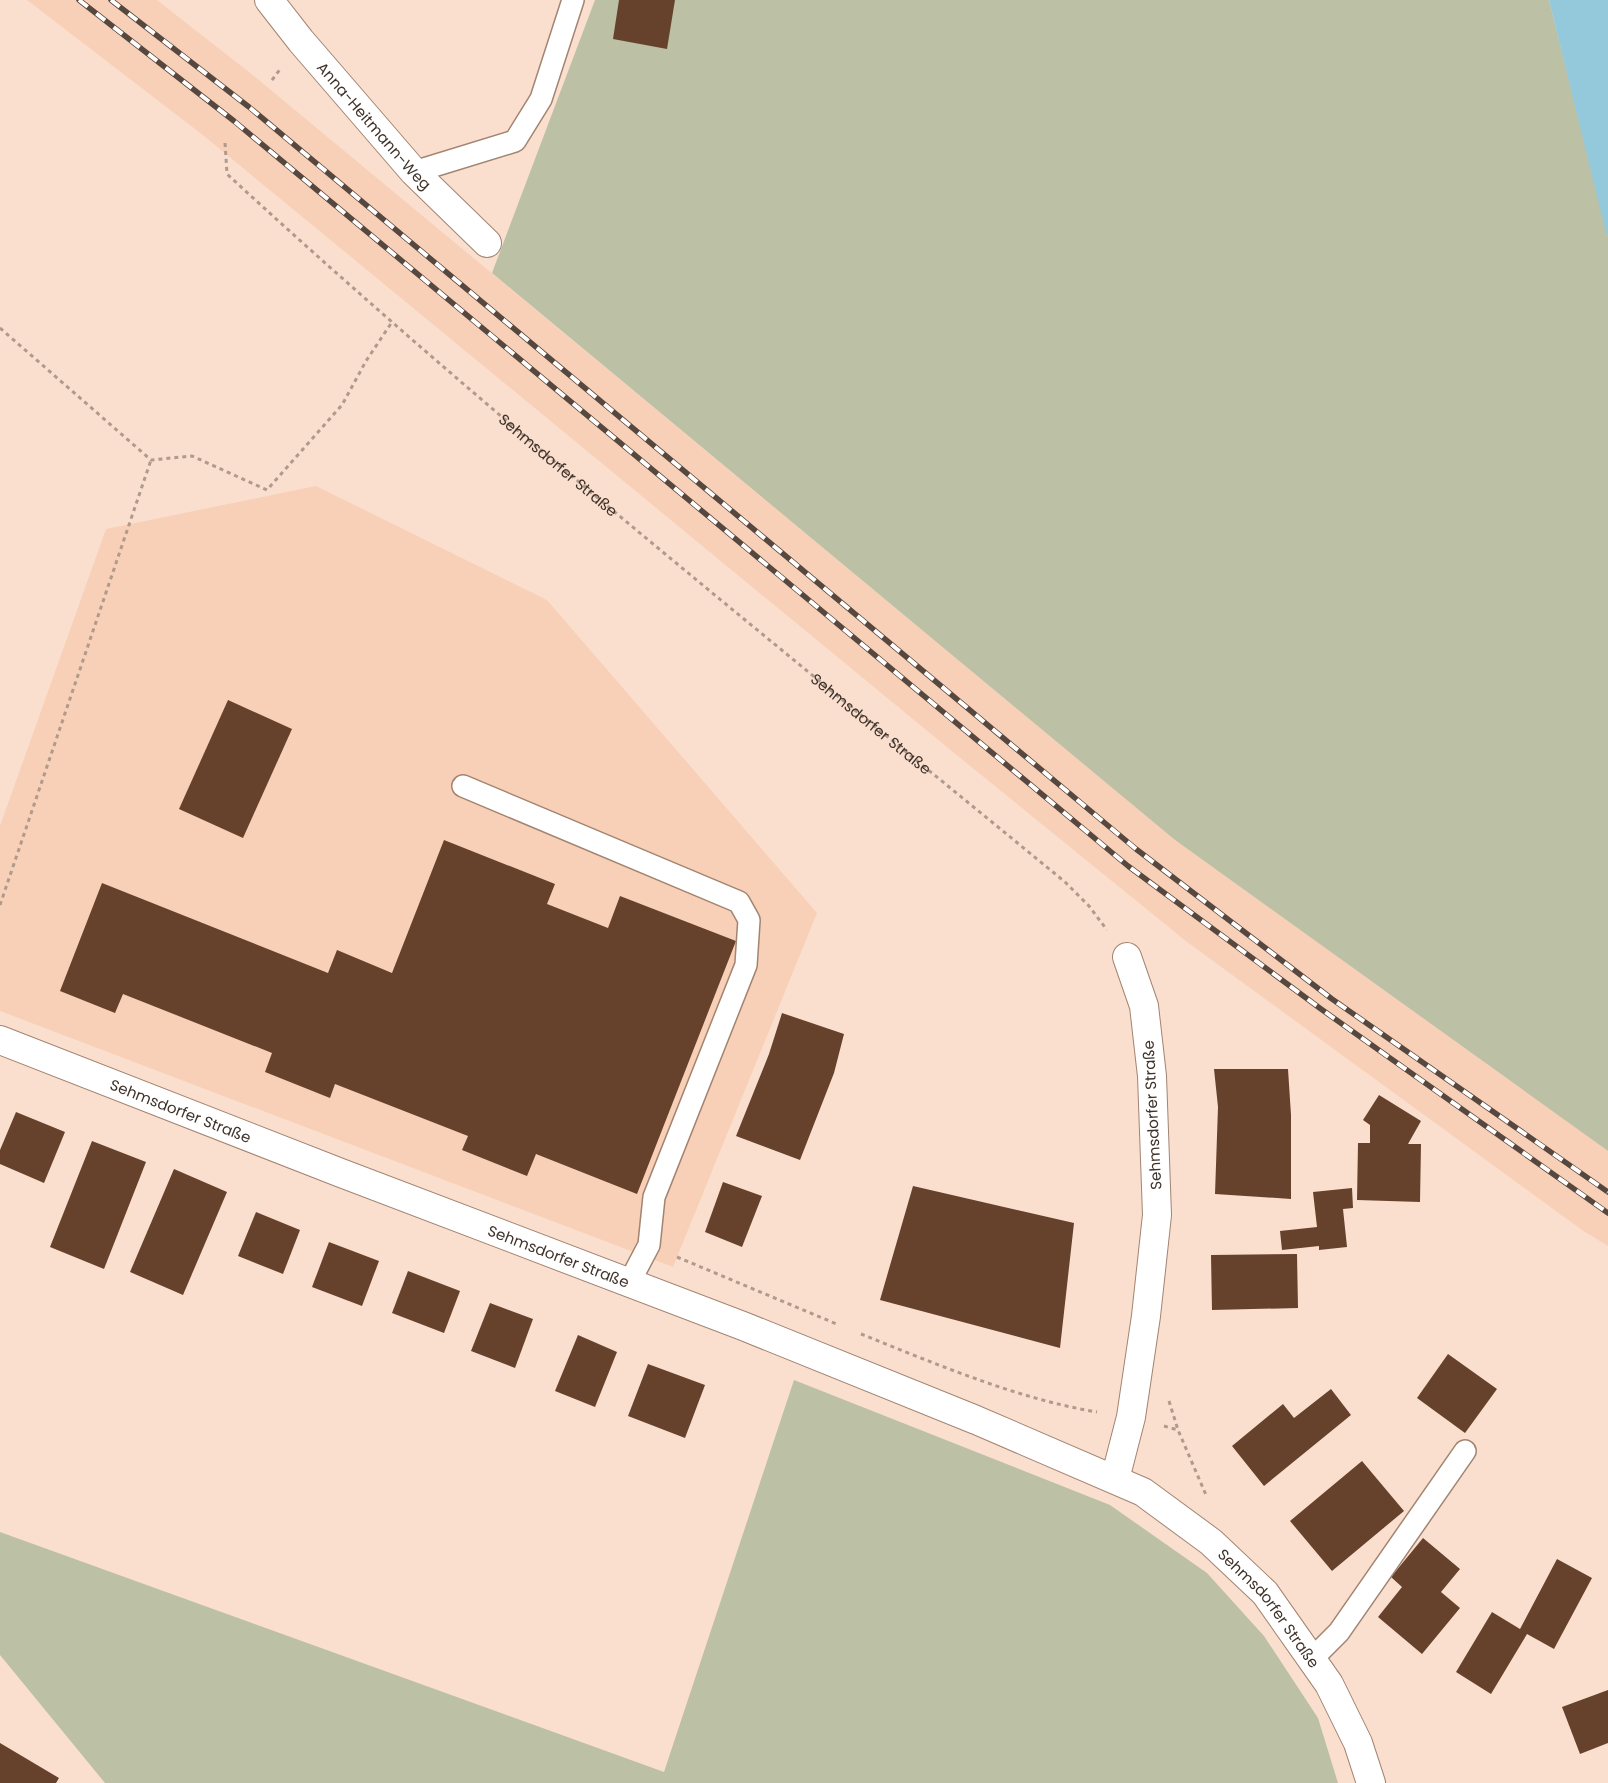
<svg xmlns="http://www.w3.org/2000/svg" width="1608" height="1783" viewBox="0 0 1608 1783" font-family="Poppins,sans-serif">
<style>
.built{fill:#f8d0b7}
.green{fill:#bcc0a5}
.water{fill:#93c9da}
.building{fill:#66422c}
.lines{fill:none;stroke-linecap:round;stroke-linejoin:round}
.service-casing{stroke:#a28471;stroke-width:24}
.minor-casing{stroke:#a28471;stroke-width:30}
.secondary-casing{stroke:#a28471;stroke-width:30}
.path{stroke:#af9a8d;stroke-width:3;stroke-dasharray:4 4;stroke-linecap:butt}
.service{stroke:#fff;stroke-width:21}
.minor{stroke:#fff;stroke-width:28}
.secondary{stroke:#fff;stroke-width:28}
.rail-casing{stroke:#57483f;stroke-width:5.5}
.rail{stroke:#fff;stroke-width:4;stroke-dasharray:11;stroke-linecap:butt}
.labels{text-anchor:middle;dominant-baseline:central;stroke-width:5;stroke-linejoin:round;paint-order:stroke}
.street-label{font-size:15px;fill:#3f322a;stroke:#fff}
</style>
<rect width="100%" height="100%" fill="#fadfcf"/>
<g class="built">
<path d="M27,0H157L254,76L1175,840L1608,1151V1246L1582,1230L1187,942L948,748L204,136Z"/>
<path d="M316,486L547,600L817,913L673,1267L0,1011V826L106,529Z"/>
</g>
<g class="green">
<path d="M595,0H1549L1608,237V1151L1175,840L492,273Z"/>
<path d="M794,1380L1110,1505L1207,1573L1264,1636L1318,1718L1338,1783H105L0,1655V1532L664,1772Z"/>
</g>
<path class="water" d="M1549,0H1608V237L1605,229Z"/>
<g class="building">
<path d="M619,0H675L667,49L613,39Z"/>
<path d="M228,700L292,729L243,838L179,809Z"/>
<path d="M444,840L555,884L547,904L608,928L620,896L736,941L637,1194L536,1154L527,1176L462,1150L468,1136L335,1084L330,1098L265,1072L272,1053L123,994L115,1013L60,991L102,883L328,973L337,950L392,973Z"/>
<path d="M782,1013L844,1034L834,1073L800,1160L736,1136L769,1054Z"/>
<path d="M1214,1069H1288L1291,1115V1199L1215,1194L1218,1107Z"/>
<path d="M1379,1095L1421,1121L1408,1144H1421L1420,1202L1357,1200L1358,1143H1370V1125L1363,1120Z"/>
<path d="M16,1112L65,1132L44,1183L0,1164V1150Z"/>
<path d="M92,1141L146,1162L104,1269L50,1247Z"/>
<path d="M174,1169L227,1192L183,1295L130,1272Z"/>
<path d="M723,1182L762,1196L742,1247L705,1232Z"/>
<path d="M913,1186L1074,1223L1060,1348L880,1300Z"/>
<path d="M1352,1188L1353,1208L1343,1209L1347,1247L1319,1250V1246L1282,1250L1280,1231L1317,1227L1313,1192Z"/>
<path d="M256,1212L300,1230L283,1274L238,1256Z"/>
<path d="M329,1242L379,1261L362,1306L312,1287Z"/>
<path d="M1297,1254L1298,1308L1212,1310L1211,1255Z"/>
<path d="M408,1271L460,1291L444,1333L392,1313Z"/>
<path d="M490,1303L533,1319L515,1368L471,1351Z"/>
<path d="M578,1335L617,1352L595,1407L555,1391Z"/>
<path d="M1448,1354L1497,1389L1465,1433L1417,1398Z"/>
<path d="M648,1364L705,1385L685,1438L628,1416Z"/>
<path d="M1331,1389L1351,1415L1264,1486L1232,1446L1283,1404L1294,1418Z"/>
<path d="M1362,1461L1404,1511L1332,1571L1290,1521Z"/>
<path d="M1423,1538L1460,1569L1441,1592L1460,1608L1422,1654L1378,1617L1402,1587L1391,1577Z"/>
<path d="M1557,1559L1592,1578L1554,1649L1527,1634L1491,1694L1456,1672L1492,1612L1520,1629Z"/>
<path d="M1608,1690V1743L1580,1754L1562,1707Z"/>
<path d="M0,1743L59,1778L56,1783H0Z"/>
</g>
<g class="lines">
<defs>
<g id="service">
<path d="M414,172L515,141L541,99L573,0"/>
<path d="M463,786L739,902L749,920L746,965L654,1197L649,1245L629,1283"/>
<path d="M1312,1659L1339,1632L1465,1451"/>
</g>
<g id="minor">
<path id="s2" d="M269,0L301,41L414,172L487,243"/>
<path d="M1115,1479L1131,1417L1146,1316L1157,1215L1152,1076L1144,1006L1127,957"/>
</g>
<g id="secondary">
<path id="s3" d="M0,1040L341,1173L743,1326L976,1420L1143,1492L1211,1542L1265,1593L1329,1684L1358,1743L1371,1783"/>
</g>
</defs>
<use href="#service" class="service-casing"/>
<use href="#minor" class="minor-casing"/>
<use href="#secondary" class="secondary-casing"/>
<g class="path">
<path d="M272,80L281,68"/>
<path id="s1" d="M225,143L227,174C496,422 783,650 1065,882L1089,906L1107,930"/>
<path d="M0,328L151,460L192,456L267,490L342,405L366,361L392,322"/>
<path d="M0,905L151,460"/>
<path d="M677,1257L839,1325"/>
<path d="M861,1334C936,1364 1018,1399 1097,1412"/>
<path d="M1169,1401L1178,1430L1206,1495"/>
<path d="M1164,1426L1178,1430"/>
</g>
<use href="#service" class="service"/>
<use href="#minor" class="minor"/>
<use href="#secondary" class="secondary"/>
<defs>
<g id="rail">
<path d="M79,0L234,121L1128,866L1321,1009L1608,1213"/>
<path d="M111,0L249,107L1136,849L1332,999L1608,1192"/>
</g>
</defs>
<use href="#rail" class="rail-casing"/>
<use href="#rail" class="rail"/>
</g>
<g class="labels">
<g class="street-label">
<text stroke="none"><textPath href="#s2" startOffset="164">Anna-Heitmann-Weg</textPath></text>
<text stroke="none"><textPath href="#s1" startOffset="472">Sehmsdorfer Straße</textPath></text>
<text stroke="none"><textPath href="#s1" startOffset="878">Sehmsdorfer Straße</textPath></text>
<text stroke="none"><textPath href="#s3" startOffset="194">Sehmsdorfer Straße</textPath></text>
<text transform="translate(1152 1115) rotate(-93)">Sehmsdorfer Straße</text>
<text stroke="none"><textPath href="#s3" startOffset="599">Sehmsdorfer Straße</textPath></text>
<text stroke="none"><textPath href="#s3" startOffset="1402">Sehmsdorfer Straße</textPath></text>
</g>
</g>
</svg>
